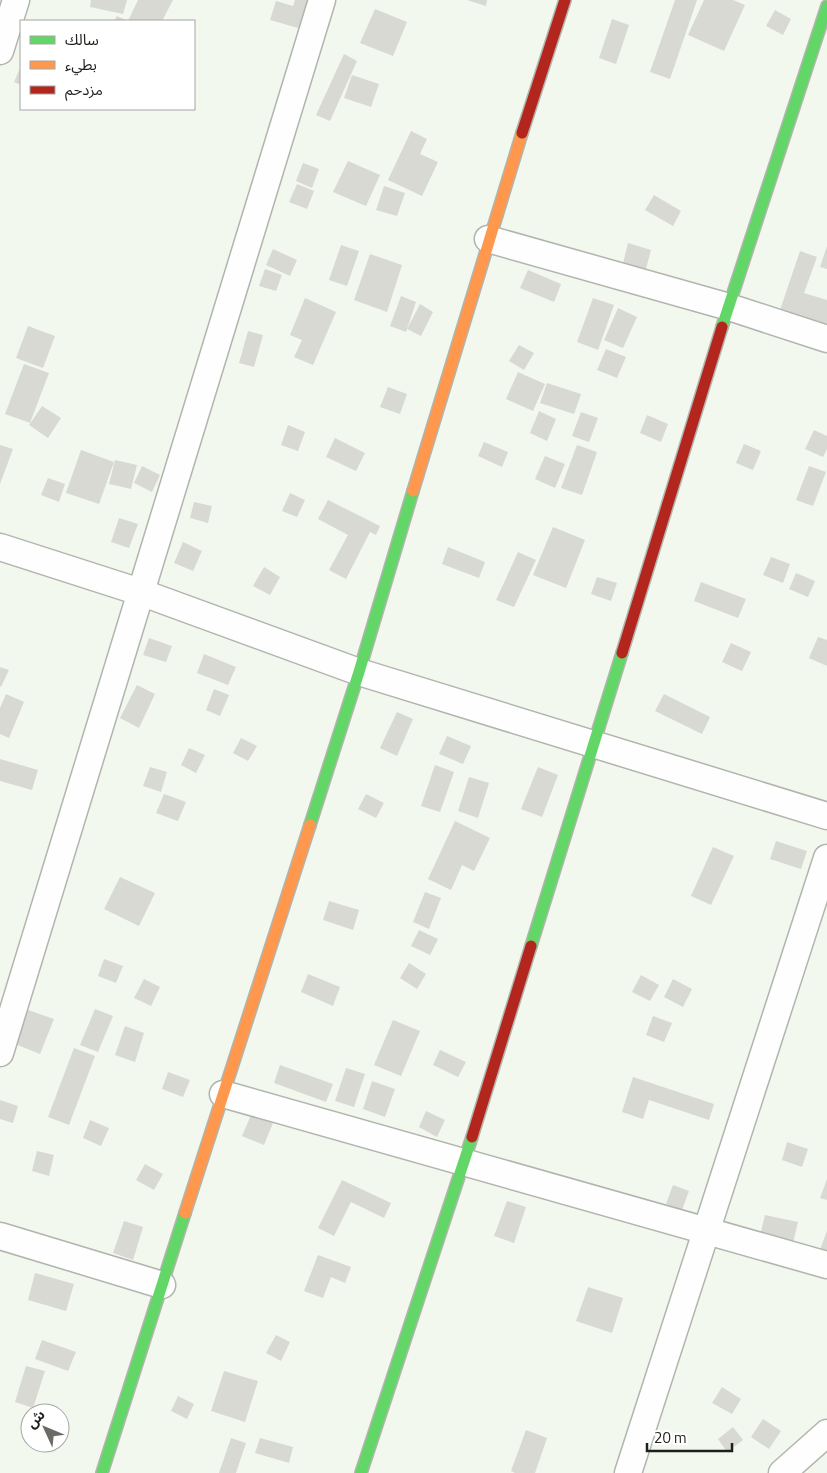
<svg xmlns="http://www.w3.org/2000/svg" width="827" height="1473" viewBox="0 0 827 1473" font-family="'Titillium Web','Noto Sans Arabic',sans-serif">
<style>
.building{fill:#d7d9d2}
.lines{fill:none;stroke-linecap:round;stroke-linejoin:round}
.street-casing{stroke:#b1b5ae;stroke-width:29}
.fast-casing{stroke:#b1b5ae;stroke-width:14}
.slow-casing{stroke:#b1b5ae;stroke-width:14}
.jam-casing{stroke:#b1b5ae;stroke-width:14}
.street{stroke:#fdfefd;stroke-width:26}
.fast{stroke:#63d668;stroke-width:11}
.slow{stroke:#ff974d;stroke-width:11}
.jam{stroke:#b3261e;stroke-width:11}
</style>
<rect width="100%" height="100%" fill="#f3f8ef"/>
<g class="building">
<path d="M91,0H127L123,14L90,7Z"/>
<path d="M138,0H173L162,21H114L117,16L128,21Z"/>
<path d="M295,0H314L305,30L270,20L276,1L293,6Z"/>
<path d="M467,0H487L486,6Z"/>
<path d="M675,0H697L670,79L650,72Z"/>
<path d="M704,0H733L745,5L724,51L688,35Z"/>
<path d="M375,9L407,22L393,56L360,43Z"/>
<path d="M775,10L791,19L783,35L766,26Z"/>
<path d="M612,19L629,25L616,64L599,58Z"/>
<path d="M344,54L357,61L330,121L316,115Z"/>
<path d="M21,66V85L14,82Z"/>
<path d="M352,75L379,84L371,107L344,98Z"/>
<path d="M411,131L427,139L420,154L438,162L422,196L388,180Z"/>
<path d="M348,161L380,175L366,206L333,192Z"/>
<path d="M303,163L319,169L312,188L296,181Z"/>
<path d="M297,184L314,191L307,209L289,202Z"/>
<path d="M384,186L405,193L397,216L376,210Z"/>
<path d="M654,195L681,211L673,226L645,210Z"/>
<path d="M628,243L651,250L646,269L623,263Z"/>
<path d="M341,245L359,251L347,286L329,280Z"/>
<path d="M827,246V269L820,267Z"/>
<path d="M273,249L297,260L290,276L266,265Z"/>
<path d="M800,251L817,257L804,293L827,300V325L780,310Z"/>
<path d="M370,254L402,265L387,312L354,300Z"/>
<path d="M265,269L282,275L276,291L259,286Z"/>
<path d="M528,270L561,284L554,302L520,288Z"/>
<path d="M401,296L416,302L406,332L390,326Z"/>
<path d="M305,298L336,312L313,365L294,357L302,340L290,335Z"/>
<path d="M593,298L614,305L598,350L577,342Z"/>
<path d="M420,304L433,312L421,336L407,329Z"/>
<path d="M618,308L637,317L623,348L604,340Z"/>
<path d="M28,326L55,336L43,368L16,358Z"/>
<path d="M248,331L263,335L254,367L239,363Z"/>
<path d="M519,345L534,353L524,370L509,361Z"/>
<path d="M606,349L626,357L617,378L597,370Z"/>
<path d="M24,364L49,373L30,423L5,414Z"/>
<path d="M518,372L545,384L533,411L506,399Z"/>
<path d="M547,383L581,394L574,414L540,403Z"/>
<path d="M388,387L407,394L400,414L380,407Z"/>
<path d="M42,406L61,418L48,438L29,425Z"/>
<path d="M539,411L556,419L547,441L530,433Z"/>
<path d="M581,412L598,418L589,442L572,436Z"/>
<path d="M647,415L668,424L661,442L640,433Z"/>
<path d="M288,425L305,432L298,451L281,445Z"/>
<path d="M814,430L827,436V449L823,457L805,449Z"/>
<path d="M335,438L365,453L356,471L326,457Z"/>
<path d="M484,442L508,452L502,467L478,456Z"/>
<path d="M744,444L761,451L753,470L736,463Z"/>
<path d="M0,445L13,449L0,484Z"/>
<path d="M577,445L597,452L582,495L561,488Z"/>
<path d="M81,450L114,462L99,504L66,493Z"/>
<path d="M545,456L565,464L555,488L535,479Z"/>
<path d="M115,460L137,465L131,489L109,484Z"/>
<path d="M142,466L160,475L152,492L134,483Z"/>
<path d="M809,466L826,472L813,506L796,500Z"/>
<path d="M48,478L65,484L59,502L41,495Z"/>
<path d="M290,493L305,500L297,517L282,511Z"/>
<path d="M328,500L380,526L376,535L370,532L346,579L329,570L348,535L318,519Z"/>
<path d="M194,502L212,506L208,523L190,518Z"/>
<path d="M119,518L138,524L129,548L111,542Z"/>
<path d="M553,527L585,540L566,588L533,575Z"/>
<path d="M183,542L202,551L193,571L174,563Z"/>
<path d="M448,547L485,562L479,578L442,564Z"/>
<path d="M518,552L536,560L514,607L496,600Z"/>
<path d="M771,557L790,564L783,583L763,575Z"/>
<path d="M264,567L280,577L270,595L253,586Z"/>
<path d="M796,573L815,581L808,597L789,589Z"/>
<path d="M597,577L617,583L611,601L591,594Z"/>
<path d="M701,582L746,599L738,618L694,601Z"/>
<path d="M818,637L827,640V666L809,658Z"/>
<path d="M149,638L172,646L166,662L143,655Z"/>
<path d="M731,643L751,652L742,671L722,662Z"/>
<path d="M204,654L236,667L228,685L197,673Z"/>
<path d="M0,667L9,670L1,687L0,686Z"/>
<path d="M137,685L155,694L139,728L120,718Z"/>
<path d="M214,689L229,695L220,716L206,710Z"/>
<path d="M6,694L24,702L9,738L0,734V708Z"/>
<path d="M664,694L710,717L702,734L655,711Z"/>
<path d="M397,712L413,719L397,756L380,748Z"/>
<path d="M447,736L471,746L463,764L439,754Z"/>
<path d="M241,738L257,746L248,761L233,753Z"/>
<path d="M189,748L205,755L196,773L181,765Z"/>
<path d="M0,759L38,770L32,790L0,781Z"/>
<path d="M435,765L454,772L440,812L421,806Z"/>
<path d="M150,767L167,772L161,792L143,786Z"/>
<path d="M538,767L558,775L542,817L521,809Z"/>
<path d="M469,777L489,783L478,818L458,811Z"/>
<path d="M164,794L186,802L178,821L156,813Z"/>
<path d="M366,794L384,803L376,818L358,809Z"/>
<path d="M455,821L490,838L474,871L462,865L451,890L428,879Z"/>
<path d="M776,841L807,851L801,869L770,859Z"/>
<path d="M713,847L734,856L711,905L691,896Z"/>
<path d="M120,877L155,893L139,926L104,909Z"/>
<path d="M425,892L441,898L429,929L413,922Z"/>
<path d="M329,901L359,910L353,930L323,920Z"/>
<path d="M419,930L438,939L430,955L411,946Z"/>
<path d="M104,959L123,966L116,983L98,976Z"/>
<path d="M409,963L426,974L417,989L400,978Z"/>
<path d="M308,974L340,987L333,1006L301,992Z"/>
<path d="M641,975L659,985L650,1001L632,992Z"/>
<path d="M144,979L160,987L151,1006L134,998Z"/>
<path d="M673,979L692,989L683,1007L664,997Z"/>
<path d="M95,1009L113,1016L98,1052L80,1045Z"/>
<path d="M28,1010L54,1019L40,1054L15,1044Z"/>
<path d="M653,1016L672,1023L664,1042L646,1035Z"/>
<path d="M393,1020L420,1031L401,1076L374,1065Z"/>
<path d="M125,1026L144,1033L135,1062L115,1055Z"/>
<path d="M74,1048L95,1056L69,1125L48,1117Z"/>
<path d="M440,1050L466,1062L458,1077L433,1065Z"/>
<path d="M280,1065L333,1084L326,1102L274,1083Z"/>
<path d="M346,1068L365,1074L354,1107L335,1101Z"/>
<path d="M168,1072L190,1080L183,1097L162,1089Z"/>
<path d="M633,1077L714,1104L709,1120L649,1100L643,1119L622,1112Z"/>
<path d="M372,1081L395,1089L385,1117L363,1109Z"/>
<path d="M0,1100L18,1106L13,1123L0,1119Z"/>
<path d="M426,1111L445,1120L437,1137L419,1127Z"/>
<path d="M251,1115L273,1123L264,1145L242,1136Z"/>
<path d="M90,1120L109,1128L101,1146L83,1138Z"/>
<path d="M787,1142L808,1149L802,1167L782,1160Z"/>
<path d="M37,1151L54,1155L49,1176L32,1171Z"/>
<path d="M145,1164L163,1174L154,1190L136,1180Z"/>
<path d="M827,1179V1200L820,1198Z"/>
<path d="M342,1180L391,1203L384,1218L351,1202L334,1236L318,1228Z"/>
<path d="M673,1185L689,1191L682,1210L666,1204Z"/>
<path d="M507,1201L526,1207L514,1243L494,1236Z"/>
<path d="M765,1215L798,1222L793,1243L760,1235Z"/>
<path d="M124,1221L143,1227L133,1260L113,1253Z"/>
<path d="M827,1231V1255L819,1252Z"/>
<path d="M318,1255L351,1267L345,1283L331,1277L323,1298L304,1291Z"/>
<path d="M35,1273L74,1284L66,1311L28,1300Z"/>
<path d="M588,1287L623,1298L612,1333L576,1321Z"/>
<path d="M276,1335L290,1342L281,1361L266,1353Z"/>
<path d="M42,1340L76,1352L68,1371L35,1359Z"/>
<path d="M26,1366L45,1371L33,1408L15,1402Z"/>
<path d="M224,1371L258,1381L245,1422L211,1411Z"/>
<path d="M722,1387L741,1399L732,1414L712,1403Z"/>
<path d="M178,1396L194,1404L187,1419L171,1411Z"/>
<path d="M763,1419L781,1431L769,1449L751,1437Z"/>
<path d="M733,1427L743,1440L727,1452L718,1439Z"/>
<path d="M526,1430L547,1438L535,1473H515L511,1471Z"/>
<path d="M231,1438L246,1443L236,1473H219Z"/>
<path d="M260,1438L293,1447L289,1463L255,1453Z"/>
</g>
<g class="lines">
<defs>
<g id="street">
<path d="M0,51L16,0"/>
<path d="M488,239L729,307L827,339"/>
<path d="M0,547L140,592L359,672L827,816"/>
<path d="M0,1053L322,0"/>
<path d="M223,1094L827,1265"/>
<path d="M0,1236L162,1285"/>
<path d="M628,1473L827,858"/>
<path d="M782,1473L827,1433"/>
</g>
<g id="fast">
<path d="M722,327L827,6"/>
<path d="M310,825L359,672L413,491"/>
<path d="M531,946L622,653"/>
<path d="M102,1473L185,1213"/>
<path d="M361,1473L472,1137"/>
</g>
<g id="slow">
<path d="M413,491L522,133"/>
<path d="M185,1213L310,825"/>
</g>
<g id="jam">
<path d="M522,133L565,0"/>
<path d="M622,653L722,327"/>
<path d="M472,1137L531,946"/>
</g>
</defs>
<use href="#street" class="street-casing"/>
<use href="#fast" class="fast-casing"/>
<use href="#slow" class="slow-casing"/>
<use href="#jam" class="jam-casing"/>
<use href="#street" class="street"/>
<use href="#fast" class="fast"/>
<use href="#slow" class="slow"/>
<use href="#jam" class="jam"/>
</g>
<rect x="20" y="20" width="175" height="90" fill="#ffffff" stroke="#a5a6a4"/>
<rect x="30" y="36" width="25" height="8" fill="#63d668" stroke="#a5a6a4"/>
<text x="65" y="45" font-size="15" fill="#1e211b">سالك</text>
<rect x="30" y="61" width="25" height="8" fill="#ff974d" stroke="#a5a6a4"/>
<text x="65" y="70" font-size="15" fill="#1e211b">بطيء</text>
<rect x="30" y="86" width="25" height="8" fill="#b3261e" stroke="#a5a6a4"/>
<text x="65" y="95" font-size="15" fill="#1e211b">مزدحم</text>
<g transform="translate(45 1428) rotate(314)"><circle r="24" fill="#ffffff" stroke="#a5a6a4"/>
<path d="M0-4L9 19L0 12L-9 19Z" fill="#696c65"/>
<text y="-8" font-size="14" font-weight="bold" text-anchor="middle" fill="#1e211b">ش</text>
</g>
<path d="M647 1443v8h85v-8" fill="none" stroke="#1e211b" stroke-width="2.5"/>
<text x="654" y="1443" font-size="15" fill="#1e211b" stroke="#ffffff" stroke-width="4" paint-order="stroke">20 m</text>
</svg>
